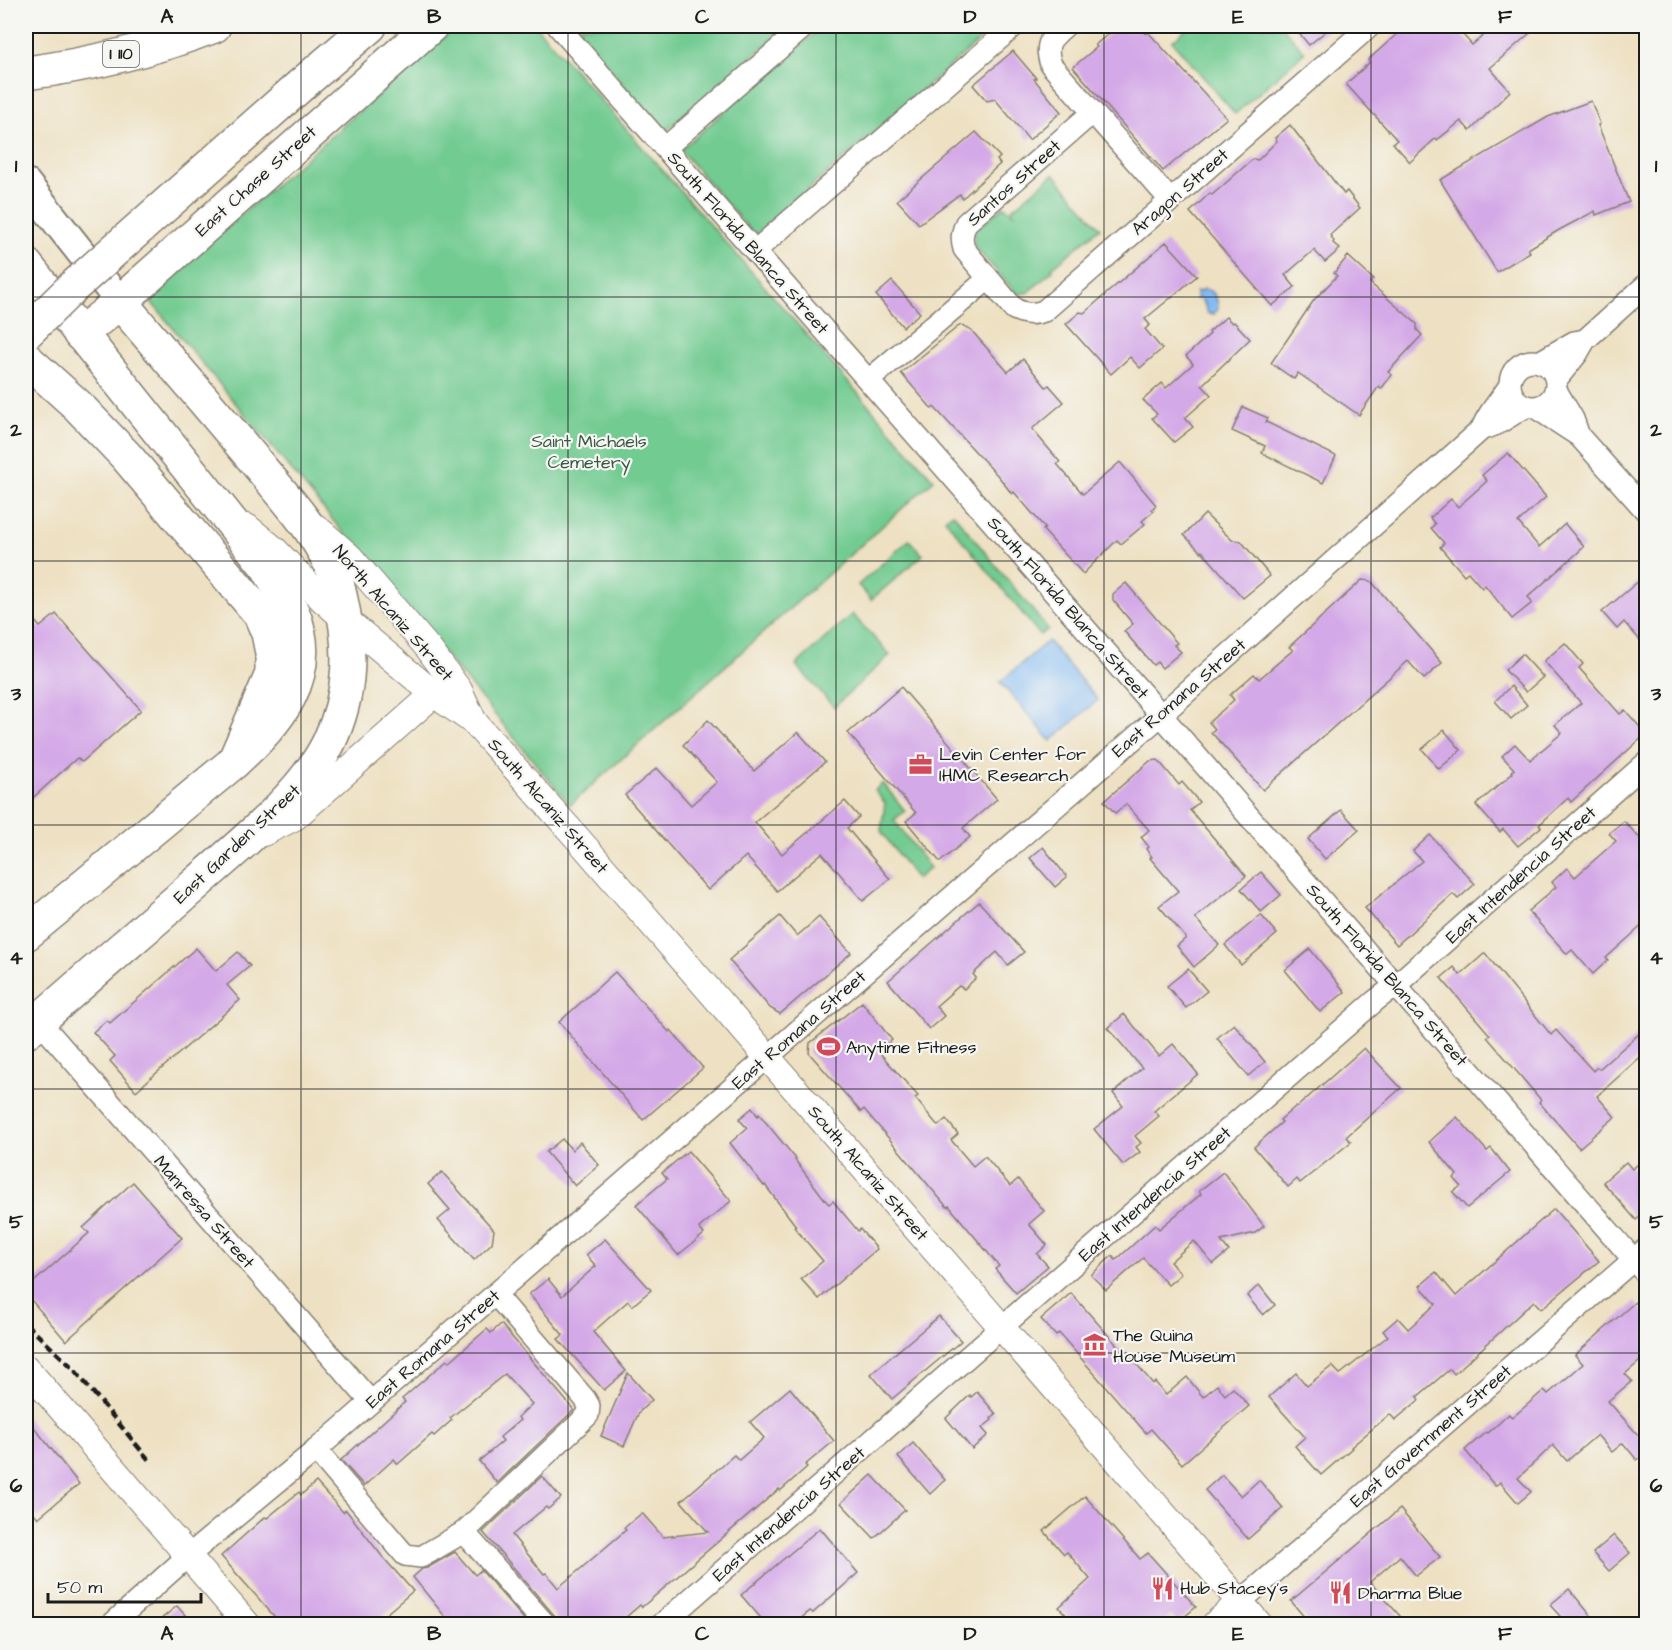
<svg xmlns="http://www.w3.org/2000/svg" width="1672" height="1650" viewBox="0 0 1672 1650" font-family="'Architects Daughter',sans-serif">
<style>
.green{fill:#72cb91;stroke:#477456;stroke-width:1.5}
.water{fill:#83baf3;stroke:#506b88;stroke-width:1.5}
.building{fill:#d4a9e7}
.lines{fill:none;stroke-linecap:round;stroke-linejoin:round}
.minor-casing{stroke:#857e70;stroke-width:24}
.tertiary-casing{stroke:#857e70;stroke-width:28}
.secondary-casing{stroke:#857e70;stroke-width:32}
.primary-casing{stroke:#857e70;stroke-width:36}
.motorway-casing{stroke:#857e70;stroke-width:36}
.minor{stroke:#fff;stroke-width:21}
.tertiary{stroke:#fff;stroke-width:26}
.secondary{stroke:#fff;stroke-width:28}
.primary{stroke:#fff;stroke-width:33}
.motorway{stroke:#fff;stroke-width:33}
.rail{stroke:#1c1c1c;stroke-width:4.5;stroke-dasharray:9 4.5;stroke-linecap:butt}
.primary-bridge-casing{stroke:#857e70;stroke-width:36;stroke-linecap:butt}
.primary-bridge{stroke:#fff;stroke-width:33}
.grid{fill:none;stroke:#1c1c1c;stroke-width:1.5;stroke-opacity:0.55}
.labels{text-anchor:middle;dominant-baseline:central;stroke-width:4.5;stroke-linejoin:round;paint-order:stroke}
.shield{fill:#f6f6f2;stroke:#5d5d5c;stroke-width:1.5}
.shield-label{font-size:16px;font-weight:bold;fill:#1c1c1c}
.street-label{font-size:18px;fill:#1c1c1c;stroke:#f6f6f2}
.park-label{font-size:18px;fill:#3a5945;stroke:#f6f6f2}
.poi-label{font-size:18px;fill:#1c1c1c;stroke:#f6f6f2;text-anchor:start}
.neatline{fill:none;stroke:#1c1c1c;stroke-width:2}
.grid-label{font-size:20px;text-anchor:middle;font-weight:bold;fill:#1c1c1c}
</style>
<rect width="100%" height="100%" fill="#f6f6f2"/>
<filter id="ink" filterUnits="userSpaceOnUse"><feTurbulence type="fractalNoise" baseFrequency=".0167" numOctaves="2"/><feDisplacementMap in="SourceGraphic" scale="12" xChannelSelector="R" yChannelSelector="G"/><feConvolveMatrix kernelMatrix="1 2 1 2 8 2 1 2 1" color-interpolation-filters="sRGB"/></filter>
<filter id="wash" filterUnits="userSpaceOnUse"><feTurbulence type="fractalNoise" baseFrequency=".008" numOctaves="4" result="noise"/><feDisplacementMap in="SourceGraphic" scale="24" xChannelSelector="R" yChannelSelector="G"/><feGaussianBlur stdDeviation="1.35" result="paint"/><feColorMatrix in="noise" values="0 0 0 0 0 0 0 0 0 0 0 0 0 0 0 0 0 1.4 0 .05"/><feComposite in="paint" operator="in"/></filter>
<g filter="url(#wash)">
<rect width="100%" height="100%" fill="#eee1c3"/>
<g class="green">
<path d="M457,26H536L934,480L570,805L147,297Z"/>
<path d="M572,26H787L665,132Z"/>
<path d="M823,26H996L755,236L680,150Z"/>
<path d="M1190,26H1281L1305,52L1235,114L1172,41Z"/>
<path d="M1054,174L1100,228L1052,268L1053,270L1028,293L1017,294L974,246L975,231L1004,206L1013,213L1012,209Z"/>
<path d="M953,513L1048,629L1040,635L945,519Z"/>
<path d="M909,540L923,555L871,600L858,585Z"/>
<path d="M852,614L890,655L834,707L796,665Z"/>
<path d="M883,783L905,811L894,820L930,868L916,879L881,831L885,803L875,790Z"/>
</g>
<g class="water">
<path d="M1204,289C1215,291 1218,299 1218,309L1214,314H1209L1206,311L1205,305L1200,298L1196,299V292H1200Z"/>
<path d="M1048,641L1098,700L1051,741L1000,682Z"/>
</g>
<g id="blocks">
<g class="building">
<path d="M1118,26H1138L1146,34L1148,32L1227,118L1163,171L1073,67L1097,47L1095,45Z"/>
<path d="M1293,26H1332L1309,45Z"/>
<path d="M1406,26H1455L1472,45L1495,26H1538L1490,68L1510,91L1470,131L1461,121L1437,140L1436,138L1410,162L1393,143L1397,140L1346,84L1369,63L1368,60Z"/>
<path d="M1013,51L1036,78L1034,79L1061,112L1029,140L995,99L987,101L973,85Z"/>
<path d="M1591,101L1600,124L1598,125L1629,202L1596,215L1595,211L1559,230L1528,249L1530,252L1497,272L1440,180L1548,117Z"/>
<path d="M1290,125L1344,194L1347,191L1360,208L1330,235L1334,241L1333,243L1340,249L1325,262L1314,250L1285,275L1295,287L1272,306L1190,212L1210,193L1212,195L1253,159L1258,160L1277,141L1275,138Z"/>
<path d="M976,132L1000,157L997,160L1000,164L966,195L962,198L960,194L919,224L897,200Z"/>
<path d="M1166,242L1197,276L1145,319L1150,325L1145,329L1162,349L1140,368L1130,357L1111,374L1066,324L1080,312L1084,313Z"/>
<path d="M1348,256L1373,279L1370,283L1417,324V330L1422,335L1388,372L1392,375L1381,389L1379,386L1359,415L1298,373L1294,379L1271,363L1314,300L1337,276L1334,273Z"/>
<path d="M892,281L920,313L903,327L876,295Z"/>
<path d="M1226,317L1232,323L1234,322L1250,339L1202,385L1211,395L1185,418L1193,427L1174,442L1152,418L1157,414L1143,400L1162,383L1166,388L1193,364L1186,356L1210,334L1209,332Z"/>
<path d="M960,325L970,329L1008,372L1023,359L1046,387L1049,385L1064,402L1032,429L1060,462L1057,464L1083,494L1120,462L1156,505L1152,509L1154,511L1142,521L1145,524L1121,544L1117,540L1083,574L1043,530L1045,528L1014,492L1012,494L999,477L934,407L932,409L901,373Z"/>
<path d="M1243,407L1268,418L1266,422L1336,456L1323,483L1262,453L1265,446L1232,431Z"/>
<path d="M1508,453L1546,497L1518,522L1539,547L1565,524L1584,547L1528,597L1532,603L1512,619L1485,585L1482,588L1468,572L1464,575L1440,547L1444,543L1431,528L1435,524L1430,518L1451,499L1458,507L1487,481L1482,475Z"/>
<path d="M1205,514L1232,540L1241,541L1270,576L1243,598L1202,551L1201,552L1184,535Z"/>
<path d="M1647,574V648L1624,622L1617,629L1602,612Z"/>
<path d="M1362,580L1371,581L1442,663L1424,679L1408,661L1263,790L1211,732L1215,729L1209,722L1234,700L1230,695L1254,674L1259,679L1293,650L1289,647Z"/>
<path d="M1126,583L1177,643L1174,645L1181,652L1162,668L1157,662L1153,665L1124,631L1133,624L1113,600V594Z"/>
<path d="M26,611L40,627L56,614L141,710L82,762L77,758L26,804Z"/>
<path d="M1565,643L1583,664L1579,668L1620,714L1625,710L1646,734L1571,802L1568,798L1539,825L1541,827L1518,846L1503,829L1500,832L1476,805L1513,773L1512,772L1514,769L1502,756L1515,744L1530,760L1562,733L1555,725L1581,703L1544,661Z"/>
<path d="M1522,654L1543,677L1526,692L1505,670Z"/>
<path d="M1511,686L1527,705L1511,719L1495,701Z"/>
<path d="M901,687L997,799L963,828L970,837L940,862L906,821L916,813L848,733Z"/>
<path d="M708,720L754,771L798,732L825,762L755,822L782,854L845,801L859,817L847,828L890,879L863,901L822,853L777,891L746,856L708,890L625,795L657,768L691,805L717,782L683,745Z"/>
<path d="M1444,730L1461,750L1439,769L1422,749Z"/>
<path d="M1158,760L1179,785L1182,782L1199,802L1190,810L1246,876L1195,918L1219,945L1194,967L1177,946L1186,938L1159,906L1178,891L1150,858L1152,857L1146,849L1149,847L1141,837L1149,830L1126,804L1115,813L1104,801L1150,761Z"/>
<path d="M1341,810L1359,830L1325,859L1308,839Z"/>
<path d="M1624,821L1647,846V921L1606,958L1608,960L1593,974L1572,950L1567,954L1528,911L1556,887L1552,882L1567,868L1575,877L1616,841L1609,833Z"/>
<path d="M1430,835L1475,884L1458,899L1453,894L1397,945L1365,908L1422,861L1413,851Z"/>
<path d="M1043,847L1067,877L1055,887L1030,858Z"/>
<path d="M1261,872L1281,895L1261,912L1241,889Z"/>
<path d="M979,902L1024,952L1008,965L997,952L973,974L976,978L964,989L959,986L936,1006L944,1016L929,1029L888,981Z"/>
<path d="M1261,915L1277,934L1241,965L1225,945Z"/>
<path d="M780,916L797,936L819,917L851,953L780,1014L770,1008L729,960Z"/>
<path d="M196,948L216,971L238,952L250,966L227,985L240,1000L136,1091L110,1061L115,1056L93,1032L107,1020L110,1023Z"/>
<path d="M1310,949L1345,992L1320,1012L1285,970Z"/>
<path d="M1485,953L1551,1035L1556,1030L1593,1071L1597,1067L1599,1069L1647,1027V1051L1597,1096L1615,1117L1579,1148L1539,1102L1541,1100L1487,1037L1490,1035L1441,978L1454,967L1460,975Z"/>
<path d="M1188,969L1207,991L1186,1008L1167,986Z"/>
<path d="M615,972L669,1032L671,1030L703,1068L643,1120L559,1022Z"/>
<path d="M862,1002L892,1040L878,1051L918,1096L915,1098L938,1126L946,1119L958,1134L951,1140L973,1166L985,1156L1010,1186L1018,1179L1044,1211L1029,1224L1047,1245L1037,1254L1048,1266L1016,1293L995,1269L999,1266L949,1206L947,1207L864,1109L861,1112L809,1053L810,1043Z"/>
<path d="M1124,1014L1159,1056L1173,1044L1198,1074L1154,1111L1159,1116L1135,1136L1141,1143L1136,1147L1140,1152L1123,1165L1094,1129L1123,1106L1113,1093L1142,1068L1108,1028Z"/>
<path d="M1234,1024L1265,1062L1248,1076L1217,1038Z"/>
<path d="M1364,1048L1401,1088L1346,1137L1351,1142L1300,1183L1297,1179L1288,1187L1254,1147L1282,1122L1280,1120L1296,1106L1297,1107Z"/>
<path d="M752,1108L758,1116L759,1114L796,1159L795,1160L826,1201L829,1204L833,1201L858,1231L860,1229L877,1249L819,1299L801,1279L823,1261L794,1227L796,1226L765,1185L764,1186L730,1143L747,1128L739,1119Z"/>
<path d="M1457,1117L1487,1151L1491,1148L1510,1172L1467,1208L1453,1192L1461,1186L1454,1178L1457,1175L1429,1142Z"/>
<path d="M562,1139L572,1150L580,1142L599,1165L575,1186L546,1152Z"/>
<path d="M688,1151L731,1201L699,1228L704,1234L678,1255L636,1205L667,1179L662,1173Z"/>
<path d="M1647,1157V1211L1636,1220L1603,1182L1626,1162L1632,1169Z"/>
<path d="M442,1172L494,1230L492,1243L474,1260L438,1220L450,1210L428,1184Z"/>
<path d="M1223,1172L1264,1226L1255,1233L1221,1241L1229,1251L1213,1264L1194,1241L1170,1262L1181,1274L1168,1285L1143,1258L1106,1290L1091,1275L1112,1256L1116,1260L1155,1225L1159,1229L1201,1194L1199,1191Z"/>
<path d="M133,1182L182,1238L66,1341L26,1294V1289L89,1233L83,1228Z"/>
<path d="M1554,1209L1599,1261L1541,1309L1534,1301L1454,1374L1450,1369L1417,1397L1419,1400L1395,1420L1390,1414L1351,1447L1352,1448L1321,1475L1295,1446L1305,1437L1269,1397L1296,1373L1307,1386L1332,1366L1340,1374L1343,1372L1388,1336L1383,1331L1398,1318L1408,1329L1436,1304L1420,1286L1436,1272L1456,1296Z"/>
<path d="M605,1239L651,1290L632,1306L628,1301L593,1332L626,1371L604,1390L558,1339L563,1335L529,1294L548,1279L562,1296L596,1266L586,1255Z"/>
<path d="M1259,1285L1275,1305L1263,1315L1247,1296Z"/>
<path d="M1071,1293L1123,1352L1125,1350L1153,1384L1155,1382L1166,1395L1187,1377L1203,1397L1217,1385L1225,1395L1233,1388L1249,1406L1182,1464L1151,1429L1146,1433L1059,1333L1056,1336L1041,1319Z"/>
<path d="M1635,1302L1647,1315V1355L1625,1374L1632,1381L1608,1401L1647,1445V1452L1637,1460L1623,1443L1612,1452L1597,1435L1567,1461L1553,1445L1518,1478L1531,1492L1518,1503L1500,1482L1495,1486L1465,1450L1486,1432L1488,1433L1509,1414L1512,1418L1544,1390L1548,1394L1583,1364L1575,1355Z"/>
<path d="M939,1316L961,1341L892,1399L871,1374Z"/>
<path d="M501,1324L574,1410L497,1483L479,1461L503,1441L500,1437L520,1420L518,1417L532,1404L505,1374L450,1418L452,1420L434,1436L432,1434L398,1464L394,1459L364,1486L341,1460L405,1402L402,1399L434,1371L447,1360L449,1362L487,1329L491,1333Z"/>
<path d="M628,1373L652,1400L639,1412L624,1446L601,1436Z"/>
<path d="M790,1388L834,1441L805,1465L807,1467L780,1491L779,1489L642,1607L640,1605L618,1624H557L555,1616L483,1532L542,1476L561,1498L548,1509L546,1507L512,1535L544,1574L546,1573L558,1588L626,1530L624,1528L642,1513L663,1537L708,1532L681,1501L734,1455L739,1460L764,1438L750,1422Z"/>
<path d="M977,1392L996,1414L991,1418L992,1420L982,1428L988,1435L972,1449L946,1418L970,1395L971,1397Z"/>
<path d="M26,1417L79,1484L38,1518L26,1503Z"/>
<path d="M913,1443L945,1480L930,1494L898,1457Z"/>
<path d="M872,1475L905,1510L874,1538L841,1503Z"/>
<path d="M1222,1475L1241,1496L1259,1480L1283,1508L1248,1539L1205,1490Z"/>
<path d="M316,1482L343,1512L346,1510L381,1555L413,1591L374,1624H281L221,1556L265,1517L267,1518L299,1492L301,1495Z"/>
<path d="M1085,1496L1140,1559L1148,1553L1196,1607L1177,1623L1171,1616L1161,1624H1057L1067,1616L1059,1607L1090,1579L1067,1552L1064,1554L1044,1531Z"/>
<path d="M1400,1509L1440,1557L1416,1576L1400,1556L1370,1582L1407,1624H1310L1291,1601Z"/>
<path d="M820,1528L858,1573L813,1613L810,1611L794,1624H766L741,1595Z"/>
<path d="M1614,1535L1630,1553L1609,1571L1593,1553Z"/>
<path d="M455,1552L475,1575L481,1570L528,1624H451L413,1577L422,1569L427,1568Z"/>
<path d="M1569,1589L1598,1624H1567L1550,1605Z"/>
<path d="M177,1606L193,1624H155Z"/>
</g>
</g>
</g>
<g filter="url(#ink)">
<use href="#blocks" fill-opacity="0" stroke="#857e70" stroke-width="1.5"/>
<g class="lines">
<defs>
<g id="minor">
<path d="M558,26L1161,715L1646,1274"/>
<path d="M1065,26C1050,39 1044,44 1051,65L1171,201"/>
<path d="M1092,113L966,223C962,233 961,239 964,249L1014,309C1025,314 1032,315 1044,311L1370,26"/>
<path d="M665,148L805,26"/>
<path d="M755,251L1014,26"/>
<circle cx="1533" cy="384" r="23"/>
<path d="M1539,362L1574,342L1585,340"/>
<path d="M869,380L988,279"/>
<path d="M1556,380L1577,354L1585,340L1646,285"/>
<path d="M1556,390L1573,419L1579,436"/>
<path d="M1536,408L1579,436L1646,511"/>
<path d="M1482,429C1486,415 1502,398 1510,385"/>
<path d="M26,1006L371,1402"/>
<path d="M316,1450L405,1555L421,1557L464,1532L588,1415L589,1406L585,1399L495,1294"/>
<path d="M464,1532L545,1624"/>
<path d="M1240,1602L1646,1249"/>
<path d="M112,1624L188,1556L316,1450L1161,715L1482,429C1499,426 1511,414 1526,407"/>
<path d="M662,1624L1375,1001L1396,985L1646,763"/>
</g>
<g id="tertiary">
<path d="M247,527L274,549L323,600L346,620L434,694L474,722L579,840L1259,1624"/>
<path d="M317,528L350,557L428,648L459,690L474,722"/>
<path d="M263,833L295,817L434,694"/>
<path d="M26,1368L247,1624"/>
<path d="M1215,1624L1240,1602"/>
</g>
<path id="secondary" d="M26,183L120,302"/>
<g id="primary">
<path d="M301,85L370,26"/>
<path d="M26,265L268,568C276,583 286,597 293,613C318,677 278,722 234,762L26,934"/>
<path d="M80,334L120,302L431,26"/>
<path d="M26,1032C82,982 140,933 197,883C239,846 305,793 329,742C352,694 352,646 340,595C337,583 334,570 328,559C310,523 280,492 255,461C210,407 165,355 120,302"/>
</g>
<g id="motorway">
<path d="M26,73C89,65 154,49 214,26"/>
<path d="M26,359L77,405L126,456L260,614L268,633L272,653V674L234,762"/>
</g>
</defs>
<use href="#minor" class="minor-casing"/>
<use href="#tertiary" class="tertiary-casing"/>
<use href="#secondary" class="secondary-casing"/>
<use href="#primary" class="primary-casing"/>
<use href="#motorway" class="motorway-casing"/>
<use href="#minor" class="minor"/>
<use href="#tertiary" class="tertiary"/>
<use href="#secondary" class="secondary"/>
<use href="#primary" class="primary"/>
<use href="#motorway" class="motorway"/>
<path class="rail" d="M26,1324L72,1367L149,1460"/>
<defs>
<path id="primary-bridge" d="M26,333L73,287L301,85"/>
</defs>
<use href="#primary-bridge" class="primary-bridge-casing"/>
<use href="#primary-bridge" class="primary-bridge"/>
</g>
</g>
<path class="grid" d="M301,26V1624M568,26V1624M836,26V1624M1104,26V1624M1371,26V1624M26,297H1646M26,561H1646M26,825H1646M26,1089H1646M26,1353H1646"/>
<defs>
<symbol id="office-bare" viewBox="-9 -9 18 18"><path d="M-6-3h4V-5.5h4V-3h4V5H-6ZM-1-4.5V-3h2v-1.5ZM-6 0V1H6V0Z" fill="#d1495b" stroke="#f6f6f2" stroke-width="2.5" paint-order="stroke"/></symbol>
<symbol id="stadium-bare" viewBox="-9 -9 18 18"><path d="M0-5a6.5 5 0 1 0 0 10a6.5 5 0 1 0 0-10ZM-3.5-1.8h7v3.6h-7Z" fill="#d1495b" stroke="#f6f6f2" stroke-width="2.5" paint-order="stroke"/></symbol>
<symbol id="museum-bare" viewBox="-9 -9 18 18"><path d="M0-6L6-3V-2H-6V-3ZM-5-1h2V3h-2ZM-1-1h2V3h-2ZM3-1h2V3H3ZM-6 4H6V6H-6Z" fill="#d1495b" stroke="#f6f6f2" stroke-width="2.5" paint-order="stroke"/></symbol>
<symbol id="restaurant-bare" viewBox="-9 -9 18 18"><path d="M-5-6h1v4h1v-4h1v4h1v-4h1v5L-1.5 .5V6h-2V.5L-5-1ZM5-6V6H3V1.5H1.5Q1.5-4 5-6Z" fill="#d1495b" stroke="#f6f6f2" stroke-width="2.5" paint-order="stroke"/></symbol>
</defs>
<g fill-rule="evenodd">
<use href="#office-bare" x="904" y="748" width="33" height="33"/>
<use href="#stadium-bare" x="812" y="1030" width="33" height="33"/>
<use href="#museum-bare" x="1078" y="1328" width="33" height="33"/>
<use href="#restaurant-bare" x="1146" y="1572" width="33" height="33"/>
<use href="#restaurant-bare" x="1324" y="1576" width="33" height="33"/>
</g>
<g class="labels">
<rect class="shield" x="103" y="41" width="36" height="26" rx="4.5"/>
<g class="shield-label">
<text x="121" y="54">I 110</text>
</g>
<g class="street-label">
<text transform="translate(256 181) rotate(-42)">East Chase Street</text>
<text transform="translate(1014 183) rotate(-42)">Santos Street</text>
<text transform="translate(1180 192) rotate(-41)">Aragon Street</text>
<text transform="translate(748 243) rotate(49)">South Florida Blanca Street</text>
<text transform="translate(1068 608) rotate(49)">South Florida Blanca Street</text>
<text transform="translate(393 613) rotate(49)">North Alcaniz Street</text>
<text transform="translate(1179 698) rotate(-41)">East Romana Street</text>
<text transform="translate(548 806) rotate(49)">South Alcaniz Street</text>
<text transform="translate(237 844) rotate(-43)">East Garden Street</text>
<text transform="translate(1521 875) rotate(-42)">East Intendencia Street</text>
<text transform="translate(1387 975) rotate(49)">South Florida Blanca Street</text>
<text transform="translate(799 1030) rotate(-41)">East Romana Street</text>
<text transform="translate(868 1173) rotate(49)">South Alcaniz Street</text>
<text transform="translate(1155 1194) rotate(-41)">East Intendencia Street</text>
<text transform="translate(204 1212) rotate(49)">Manressa Street</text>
<text transform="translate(433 1349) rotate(-41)">East Romana Street</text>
<text transform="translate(1431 1436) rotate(-41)">East Government Street</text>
<text transform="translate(789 1514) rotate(-41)">East Intendencia Street</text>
</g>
<g class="park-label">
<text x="589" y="441">Saint Michaels<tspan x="589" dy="21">Cemetery</tspan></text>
</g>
<g class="poi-label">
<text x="939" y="754">Levin Center for<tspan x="939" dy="21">IHMC Research</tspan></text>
<text x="846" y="1047">Anytime Fitness</text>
<text x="1113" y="1335">The Quina<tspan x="1113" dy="21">House Museum</tspan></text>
<text x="1180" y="1588">Hub Stacey's</text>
<text x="1358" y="1593">Dharma Blue</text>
</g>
</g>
<rect width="1672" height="1650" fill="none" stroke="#f6f6f2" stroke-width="66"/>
<path d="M48 1593v9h153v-9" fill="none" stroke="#1c1c1c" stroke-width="3"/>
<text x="57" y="1593" font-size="18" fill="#1c1c1c" stroke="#f6f6f2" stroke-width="4.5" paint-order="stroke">50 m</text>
<rect x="33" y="33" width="1606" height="1584" class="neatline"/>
<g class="grid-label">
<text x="167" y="23">A</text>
<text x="434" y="23">B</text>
<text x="702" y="23">C</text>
<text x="970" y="23">D</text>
<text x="1238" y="23">E</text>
<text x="1505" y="23">F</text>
<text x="16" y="172">1</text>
<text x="1656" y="172">1</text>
<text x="16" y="436">2</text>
<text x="1656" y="436">2</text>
<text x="16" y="700">3</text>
<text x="1656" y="700">3</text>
<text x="16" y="964">4</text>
<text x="1656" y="964">4</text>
<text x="16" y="1228">5</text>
<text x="1656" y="1228">5</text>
<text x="16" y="1492">6</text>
<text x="1656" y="1492">6</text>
<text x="167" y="1640">A</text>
<text x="434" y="1640">B</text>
<text x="702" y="1640">C</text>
<text x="970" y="1640">D</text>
<text x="1238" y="1640">E</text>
<text x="1505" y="1640">F</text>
</g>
</svg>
